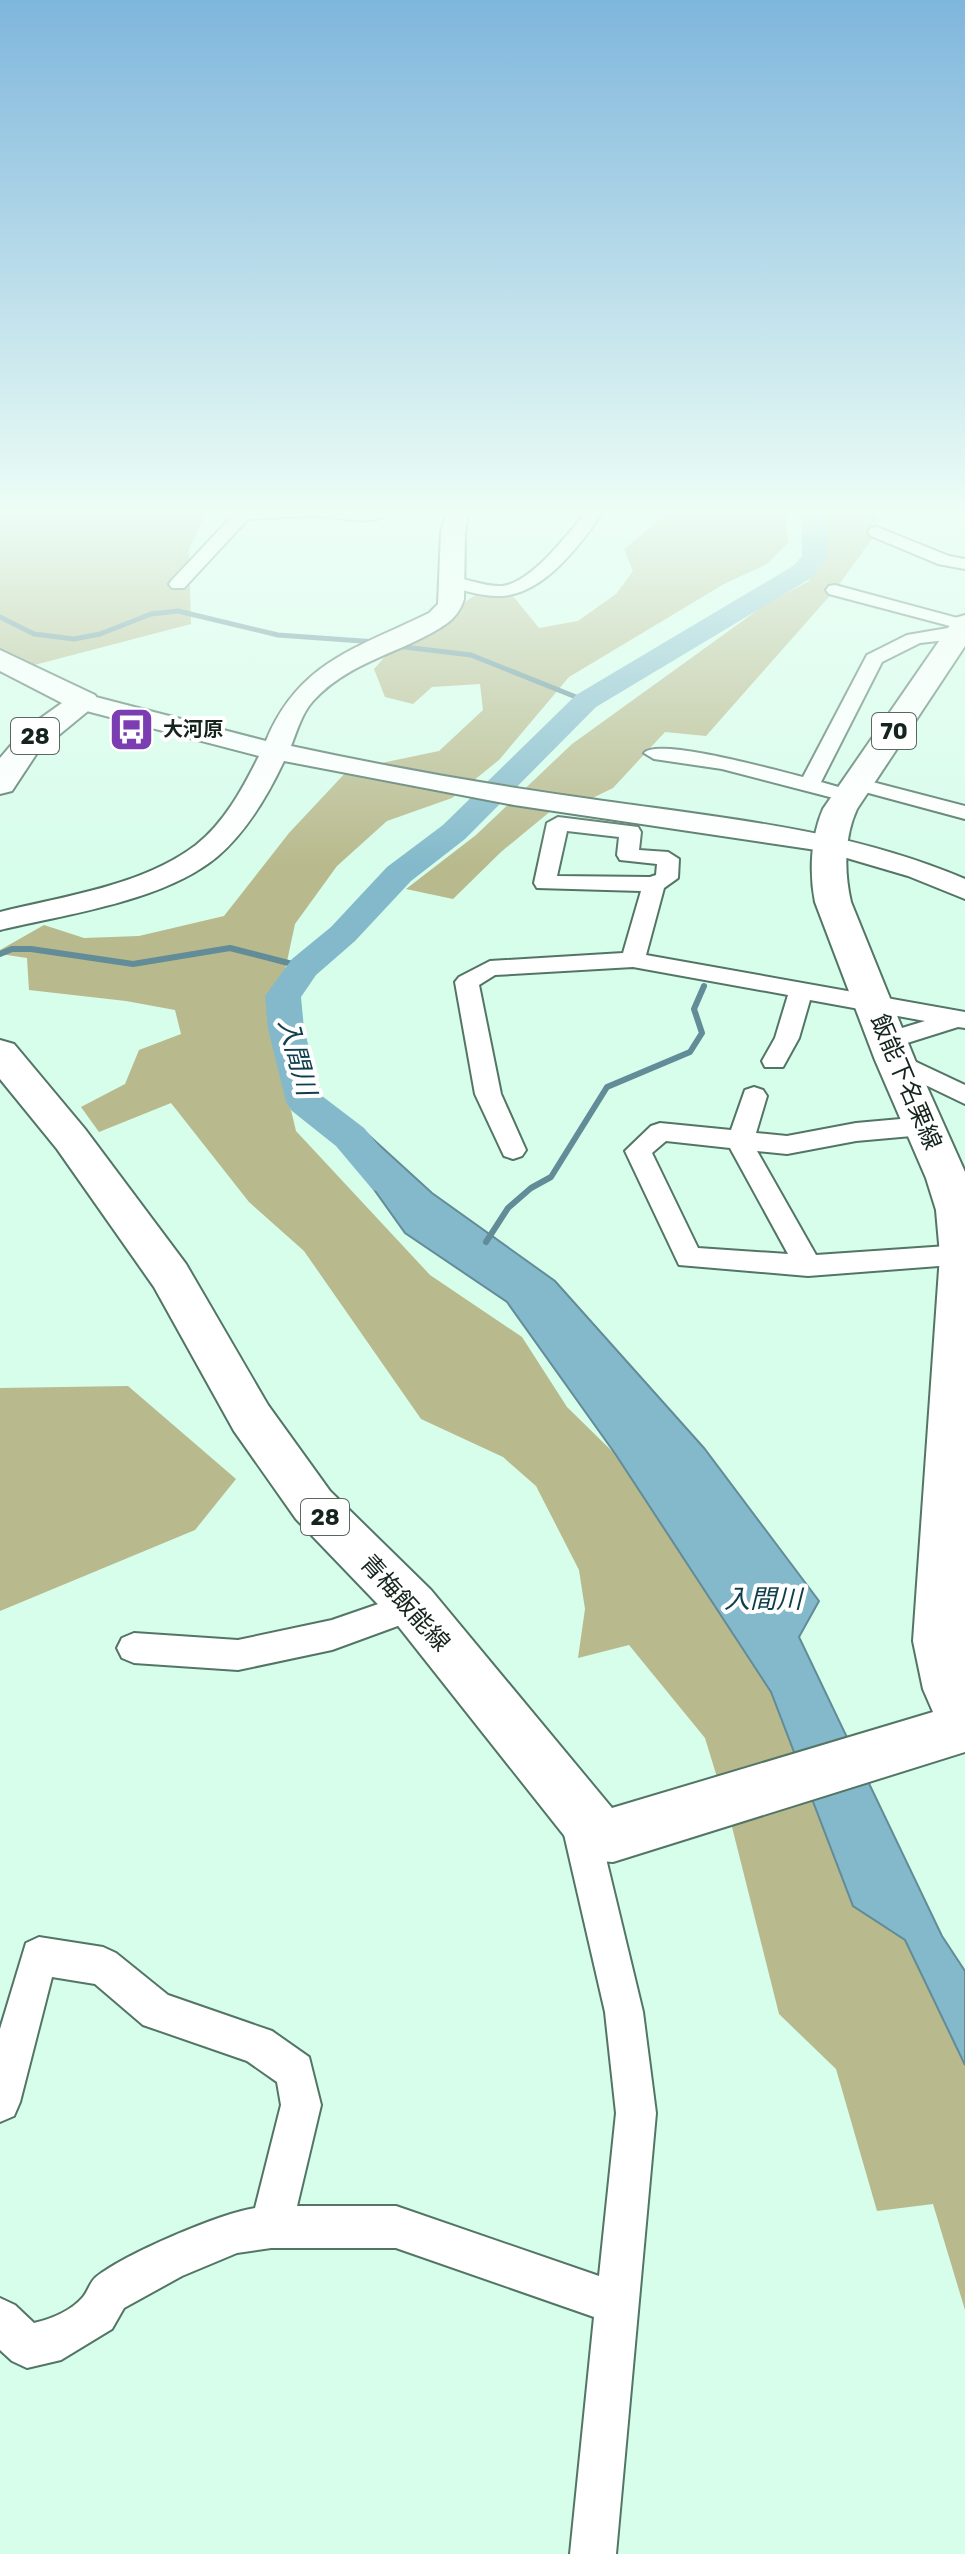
<svg xmlns="http://www.w3.org/2000/svg" width="965" height="2554" viewBox="0 0 965 2554" font-family="Rubik,'Noto Sans JP',sans-serif">
<style>
.forest{fill:#b8b98c}
.water{fill:#83b9cb;stroke:#628c97;stroke-width:2}
.lines{fill:none;stroke-linecap:round;stroke-linejoin:round}
.stream-far1{stroke:#628c97;stroke-width:5}
.stream{stroke:#628c97;stroke-width:6}
.river{fill:#83b9cb;fill-rule:evenodd}
.street-casing{stroke:#537566;stroke-width:4}
.secondary-casing{stroke:#537566;stroke-width:4}
.primary-casing{stroke:#537566;stroke-width:4}
.street{fill:#fff;fill-rule:evenodd}
.secondary{fill:#fff;fill-rule:evenodd}
.primary{fill:#fff;fill-rule:evenodd}
.labels{text-anchor:middle;dominant-baseline:central;stroke-width:8;stroke-linejoin:round;paint-order:stroke}
.far-poi-label{font-size:20px;font-weight:bold;fill:#15241d;stroke:#fff;text-anchor:start}
.shield{fill:#fff;stroke:#5b6661;stroke-width:2}
.shield-label{font-size:22px;font-weight:bold;fill:#15241d}
.street-label{font-size:24px;fill:#15241d;stroke:#fff}
.water-label{font-size:26px;font-style:italic;fill:#0e3e4c;stroke:#fff}
</style>
<rect width="100%" height="100%" fill="#d7fdeb"/>
<g class="forest">
<path d="M0,511H207L189,549L191,624L0,674Z"/>
<path d="M681,511H786L788,543L767,564L724,584L569,677L499,760L452,798L387,821L337,866L295,924L272,1031L296,1131L430,1275L522,1337L567,1407L616,1455L771,1692L853,1906L905,1940L965,2065V2310L933,2204L877,2211L836,2069L779,2014L731,1823L705,1738L629,1645L578,1658L585,1609L579,1570L536,1486L503,1457L421,1419L304,1251L249,1202L171,1103L99,1132L81,1107L125,1084L139,1050L181,1034L175,1010L126,1001L29,990L27,958L0,954V950L44,925L84,938L139,936L224,916L289,833L348,770L439,751L483,710L480,684L432,687L413,704L385,697L374,669L390,651L480,592L513,596L539,628L578,621L616,594L633,571L624,549L667,514Z"/>
<path d="M840,511H876L877,532L835,590L706,736L665,732L613,788L570,809L552,810L501,852L453,899L406,889L476,835L572,744L766,604L809,581L823,517Z"/>
<path d="M128,1386L236,1479L195,1530L0,1611V1388Z"/>
</g>
<path class="water" d="M363,1130L432,1193L555,1281L704,1448L819,1601L799,1637L942,1936L965,1971V2065L905,1940L853,1906L771,1692L616,1455L507,1302L405,1233L341,1143Z"/>
<g class="lines">
<g class="stream-far1">
<path d="M0,617L34,634L74,639L100,634L151,614L178,611L278,635L376,642"/>
<path d="M396,646L471,655L586,701"/>
</g>
<g class="stream">
<path d="M0,954L12,949H31L133,964L230,948L304,967"/>
<path d="M486,1242L508,1208L531,1188L551,1177L607,1087L690,1052L702,1033L694,1009L704,986"/>
</g>
<path class="river" d="M801,511H827L828,557L811,578L596,707L465,839L411,881L355,941L316,975L301,997L304,1029L322,1096L364,1128L407,1180L401,1190L387,1194L373,1190L336,1146L292,1111L286,1102L268,1029L265,996L292,959L331,927L387,867L443,825L576,695L793,566L802,556Z"/>
<defs>
<g id="street">
<path d="M237,511H393C375,528 341,517 319,516C295,516 271,518 248,519L184,588H172L169,584L172,580Z"/>
<path d="M587,511H604C581,543 545,594 501,596C484,597 463,590 446,586L443,582L452,577C468,579 486,587 502,586C532,583 569,532 587,511Z"/>
<path d="M877,527L949,556L965,559V569L938,564L871,536L868,532L871,528Z"/>
<path d="M835,585L965,620V630L829,594L826,590L829,586Z"/>
<path d="M948,628L965,631V638L920,643L882,662L821,782L856,792L859,796L856,800L849,802L722,769L654,759L644,753C658,737 778,771 803,777L867,655L907,635Z"/>
<path d="M857,778L965,806V819L850,788L847,784L850,780Z"/>
<path d="M558,817L638,827L641,832L639,850L668,852L679,859L678,878L664,888L646,955L965,1012V1028L958,1027L888,1049L879,1047L876,1041L879,1035L925,1021L810,1000L799,1038L783,1067H765L762,1061L775,1038L788,995L633,967L495,975L479,985L501,1094L526,1150L522,1156L513,1159L504,1156L475,1094L455,982L459,977L490,961L623,953L641,891L537,888L534,883L547,823ZM567,831L619,837L617,855L620,860L657,864L656,875L650,877L557,876Z"/>
<path d="M895,1052L965,1085V1104L886,1066L883,1060L886,1054Z"/>
<path d="M754,1087L763,1090L767,1096L756,1133L787,1136L856,1123L923,1117L932,1120L936,1126L932,1132L923,1135L856,1141L787,1154L757,1151L816,1255L962,1245L965,1246V1264L808,1276L679,1265L625,1151L651,1126L660,1123L731,1130L745,1090ZM666,1141L730,1148L788,1254L698,1248L652,1153Z"/>
<path d="M413,1592L425,1596L429,1606L425,1616L332,1650L238,1670L134,1663L122,1658L117,1648L122,1638L134,1633L238,1640L332,1620Z"/>
<path d="M579,1804L592,1809L597,1821L643,2012L656,2113L616,2554H570L594,2317L396,2248H271L237,2253L182,2276L124,2308L112,2329L61,2360L27,2368L12,2361L0,2350V2298L15,2305L34,2323C51,2319 71,2311 83,2297C88,2291 90,2282 96,2277C125,2254 218,2214 255,2208L281,2105L277,2082L247,2061L143,2025L95,1984L52,1977L20,2102L14,2116L0,2122V2029L26,1943L39,1937L103,1947L116,1953L168,1995L272,2031L309,2057L321,2105L297,2206H396L599,2276L616,2113L605,2012L561,1821L566,1809Z"/>
</g>
<path id="secondary" d="M447,511H469L465,532L464,599C461,609 455,618 446,624C404,653 350,660 313,701C302,713 297,731 291,746C393,768 495,786 597,800C723,818 848,829 965,879V899L908,876L823,851L514,805L284,761C268,795 247,831 218,856C165,901 67,914 0,930V912C64,896 142,886 196,845C225,822 243,788 259,756L75,708L71,702L75,696L84,694L266,741C299,661 358,648 429,613L438,604L441,532Z"/>
<g id="primary">
<path d="M965,615V646L857,809C844,837 844,872 851,902L915,1060L965,1172V1752L613,1862L598,1861L578,1853L395,1622L296,1519L234,1431L154,1287L57,1149L0,1079V1040L14,1044L85,1129L186,1264L268,1405L330,1491L431,1590L612,1808L933,1712L923,1689L913,1641L940,1255L936,1210L926,1178L875,1060L815,902C809,872 811,837 823,809L955,618Z"/>
<path d="M0,650L95,695L99,702L37,753L12,791L0,794V758L24,730L62,703L0,671Z"/>
</g>
</defs>
<use href="#street" class="street-casing"/>
<use href="#secondary" class="secondary-casing"/>
<use href="#primary" class="primary-casing"/>
<use href="#street" class="street"/>
<use href="#secondary" class="secondary"/>
<use href="#primary" class="primary"/>
</g>
<linearGradient id="sky" x2="0" y2="1"><stop stop-color="#7fb6dc"/><stop offset="0.59" stop-color="#edfef6"/><stop offset="1" stop-color="#edfef6" stop-opacity="0"/></linearGradient>
<rect width="965" height="868" fill="url(#sky)"/>
<defs>
<symbol id="bus-square" viewBox="-11 -11 22 22"><rect x="-9" y="-9" width="18" height="18" rx="4" fill="#7b3db2" stroke="#fff"/><path d="M-5-6H5V4H4V6H2V4H-2V6H-4V4H-5ZM-3.5-4V0h7V-4ZM-3.5 1.2v1.5H-2V1.2ZM2 1.2v1.5H3.5V1.2Z" fill="#fff"/></symbol>
</defs>
<g fill-rule="evenodd">
<use href="#bus-square" x="106" y="704" width="51" height="51"/>
</g>
<g class="labels">
<g class="far-poi-label">
<text x="163" y="729">大河原</text>
</g>
<g class="shield">
<rect x="872" y="713" width="44" height="36" rx="6"/>
<rect x="11" y="718" width="48" height="36" rx="6"/>
<rect x="301" y="1499" width="48" height="36" rx="6"/>
</g>
<g class="shield-label">
<text x="894" y="731">70</text>
<text x="35" y="736">28</text>
<text x="325" y="1517">28</text>
</g>
<g class="street-label">
<text transform="translate(906 1082) rotate(67)">飯能下名栗線</text>
<text transform="translate(405 1603) rotate(48)">青梅飯能線</text>
</g>
<g class="water-label">
<text transform="translate(297 1057) rotate(75)">入間川</text>
<text x="763" y="1599">入間川</text>
</g>
</g>
</svg>
